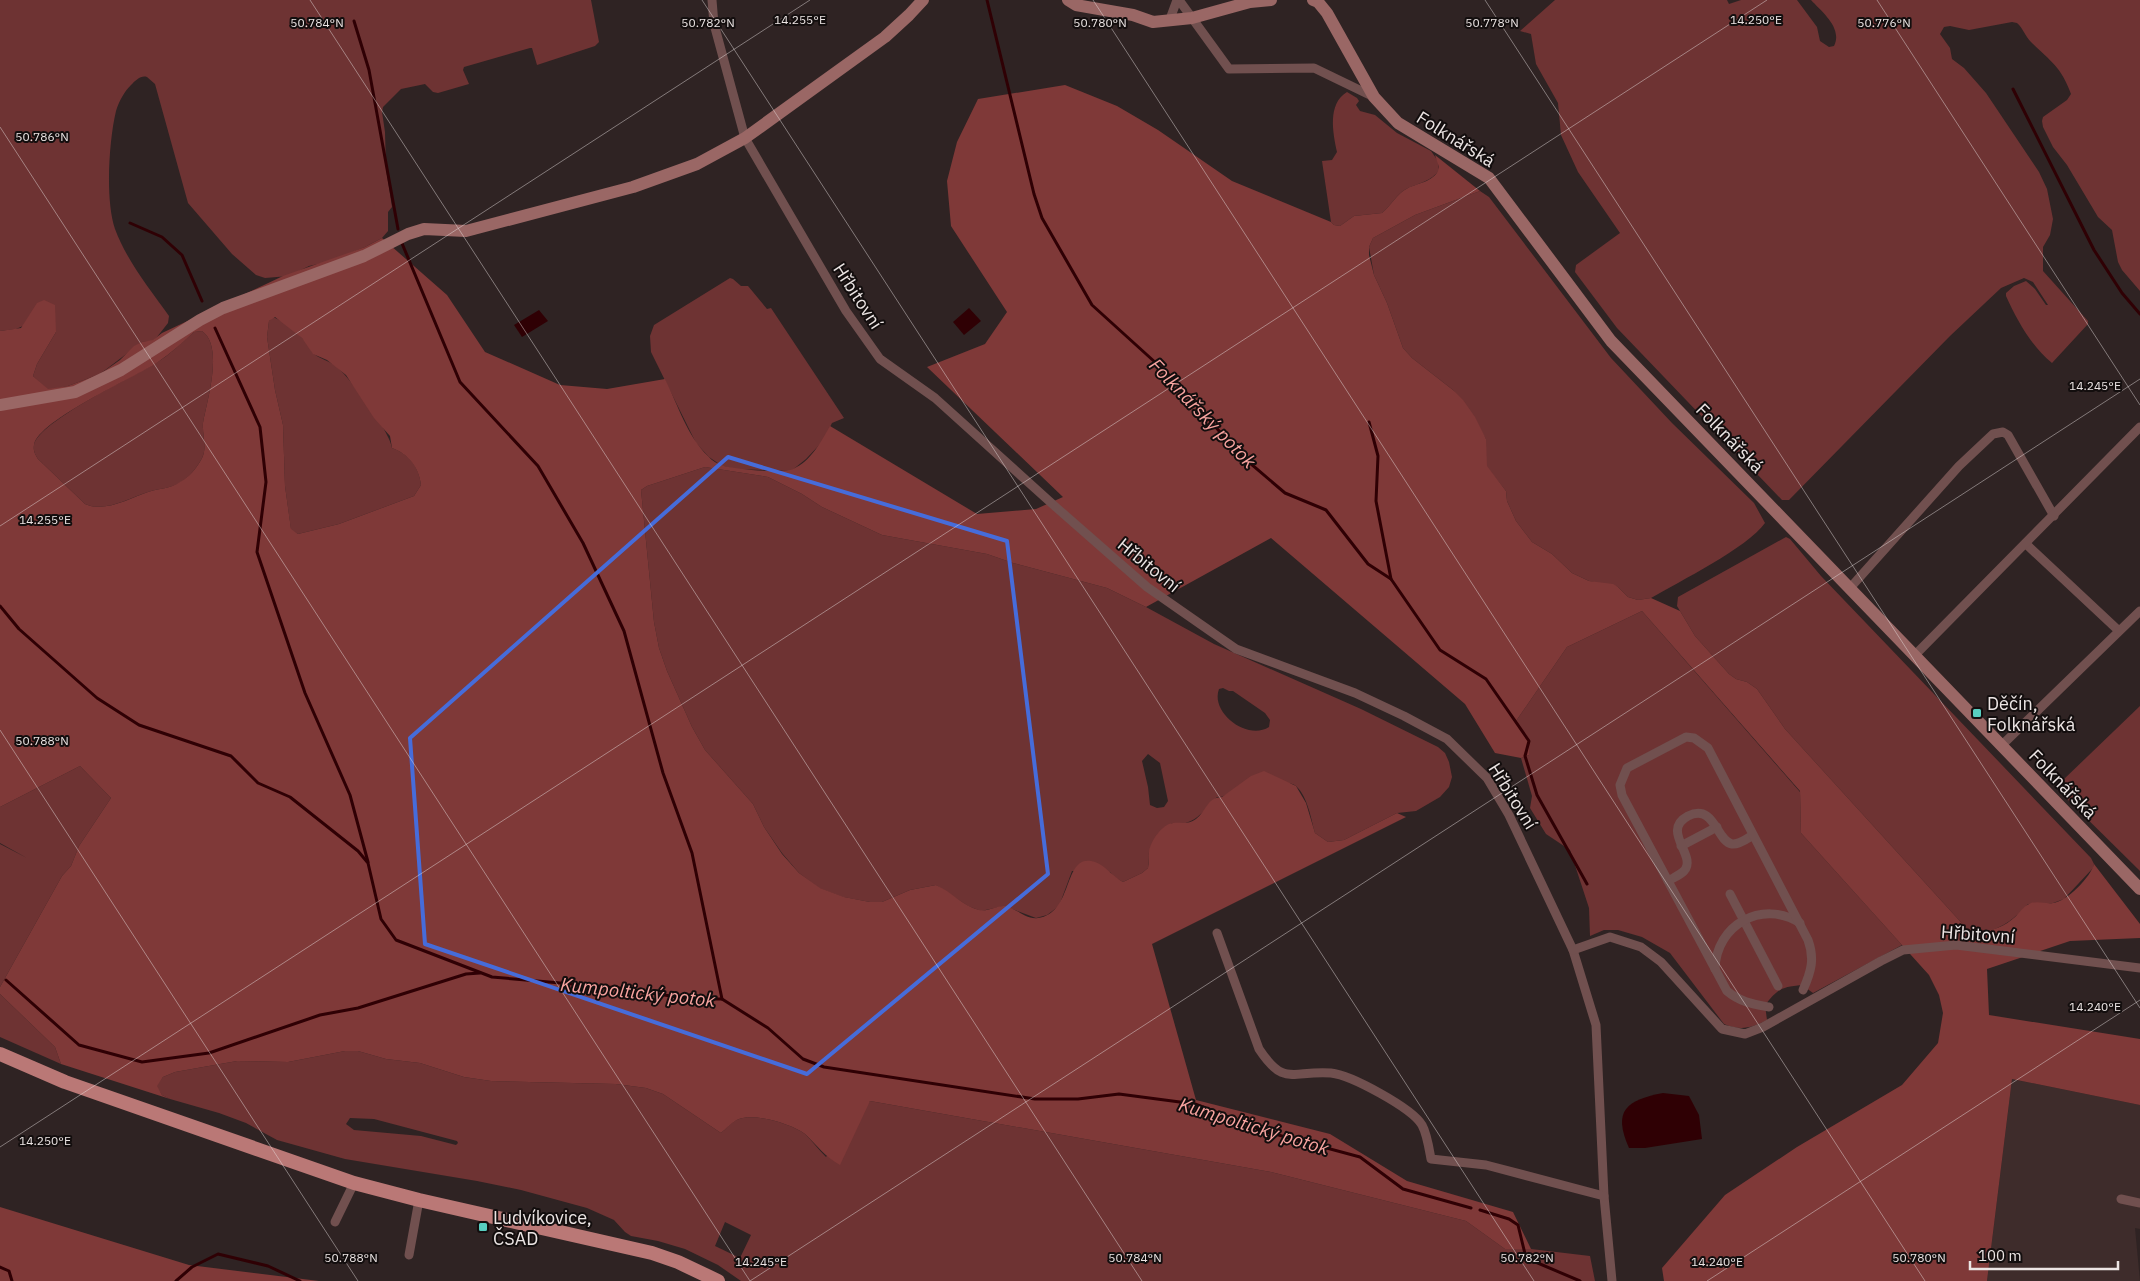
<svg xmlns="http://www.w3.org/2000/svg" width="2140" height="1281" viewBox="0 0 2140 1281" font-family="'IBM Plex Sans',sans-serif">
<style>
.built{fill:#3e2c2b}
.green{fill:#6e3333;fill-rule:evenodd}
.forest{fill:#7f3938;fill-rule:evenodd}
.water{fill:#2f0004}
.lines{fill:none;stroke-linecap:round;stroke-linejoin:round}
.stream{stroke:#2f0004;stroke-width:3}
.street{stroke:#71504f;stroke-width:9}
.secondary{stroke:#9a6765;stroke-width:12}
.primary{stroke:#ba7876;stroke-width:14}
.marked{fill:none;stroke:#466cda;stroke-width:4;stroke-linejoin:round}
.ticks{fill:none;stroke:#ece5e4;stroke-width:1;stroke-opacity:0.45}
.poi-dot{fill:#58cec0;stroke:#130e0e;stroke-width:2}
.labels{text-anchor:middle;dominant-baseline:central;stroke-width:4;stroke-linejoin:round;paint-order:stroke}
.street-label{font-size:18px;fill:#ece5e4;stroke:#130e0e}
.poi-label{font-size:18px;fill:#ece5e4;stroke:#130e0e;text-anchor:start}
.water-label{font-size:19px;font-style:italic;fill:#f9a4a0;stroke:#130e0e}
.ticks-label{font-size:12px;text-anchor:middle;fill:#ece5e4;stroke:#130e0e;stroke-width:4;stroke-linejoin:round;paint-order:stroke}
</style>
<rect width="100%" height="100%" fill="#2f2323"/>
<path class="built" d="M2012,1079L2140,1105V1229L2135,1228L2140,1281H1987Z"/>
<g class="green">
<path d="M0,0H591L599,42L595,46L537,65L532,48H530L464,67L463,70L469,84L438,93L433,92L425,84L401,89L383,107L382,112L385,132L386,169L392,207L388,212V231L382,238L365,247L327,262L309,266L289,276L265,278L256,275L232,254L188,203L155,84L147,77C141,75 136,80 131,85C124,92 119,101 116,111C109,140 105,200 115,229C127,261 149,288 169,316L168,323L157,337L153,341L142,342L100,374L68,386L48,390L33,376L37,364L56,332L23,326L16,329L0,331Z"/>
<path d="M1555,0H1727L1729,4L1741,0H1797L1817,27L1820,41L1829,47L1834,46C1843,28 1822,12 1811,0H2140V291L2122,270L2118,262L2112,230L2098,217L2067,165L2053,147L2043,127L2042,121L2043,117L2067,100L2071,94C2061,66 2050,61 2031,42C2025,36 2023,28 2017,23L2012,22L1969,30L1950,26L1944,27L1940,34L1950,48L1952,59L1964,68L1986,93L2039,172L2047,189L2053,219L2050,235L2043,247V271L2088,321V324L2052,363C2031,346 2017,320 2006,296V293L2014,286L2026,281L2035,289L2046,305H2048L2033,282L2024,278L2001,288L1950,336L1789,500H1782L1617,328L1575,272L1576,265L1620,233L1578,172L1561,135L1558,103L1536,64L1531,34L1520,31Z"/>
<path d="M1347,92L1357,98L1359,101L1356,105L1360,111L1375,115L1397,133L1431,151L1438,161L1439,170C1432,181 1419,183 1408,188C1397,193 1391,206 1382,213L1354,216L1340,226L1334,225L1331,222L1322,161L1332,160L1337,152C1333,133 1327,104 1347,92Z"/>
<path d="M1480,191L1489,197L1611,358L1672,423L1754,503L1765,523C1747,548 1680,581 1651,598L1638,600L1628,597L1618,587L1589,581L1572,573L1552,554L1532,542L1516,521L1507,501L1506,491L1486,466V439L1453,390L1412,358L1403,348L1387,303L1374,275L1369,247L1373,238L1415,215Z"/>
<path d="M730,278L733,279L741,286H748L767,309L771,308L844,418L832,423L823,441L806,459L791,471L736,469L722,466L709,457L696,443L651,352L650,336L654,325Z"/>
<path d="M273,317C286,322 301,335 309,346C310,348 311,351 313,353C318,358 329,361 336,366C350,378 390,431 392,448C409,454 419,467 421,485L414,496L339,524L298,534L291,530L285,486L283,425L275,390L267,337L269,321Z"/>
<path d="M202,331C224,346 207,401 203,423C202,435 208,449 201,460C196,469 189,477 181,482C170,489 159,488 148,492C129,498 105,513 85,504L38,459C35,454 33,451 34,445C38,422 134,376 156,363C170,355 182,342 194,332Z"/>
<path d="M705,467L768,477L802,494L822,507L882,535L987,554L1013,563L1107,588L1146,607L1214,644L1361,709L1438,747L1445,753L1449,762L1452,777L1449,787L1440,797L1416,811L1397,813L1344,840L1328,842L1315,833C1311,819 1308,797 1296,786C1286,777 1249,789 1235,791C1228,792 1224,798 1217,797C1204,810 1193,828 1172,823L1149,852L1148,868L1142,873L1123,882L1114,877L1110,872L1072,871L1059,906L1047,915L1036,918L1004,906L981,911L968,906L936,885L910,890L882,902H870L843,897L819,888L799,873L782,853L764,827L753,804L705,750L692,727L667,671L659,648L654,622L641,490L647,486ZM1223,688L1229,691H1233L1265,713L1270,720L1269,727C1247,741 1210,712 1219,689ZM1148,754L1160,763L1168,801L1164,807L1157,808L1150,805L1148,787L1142,761Z"/>
<path d="M1786,537L1790,539L1821,576L2091,858L2094,864L2093,868L2064,899L2053,903L2028,904C2014,920 1991,938 1968,930L1785,729L1757,689L1747,682L1736,679L1729,674L1695,636L1677,606L1678,597Z"/>
<path d="M1642,611L1800,792L1801,833L1902,945L1813,993L1802,985C1781,987 1778,989 1765,1005L1767,1020C1752,1028 1740,1031 1724,1024L1670,953L1642,937L1618,930H1604L1590,936L1589,908L1570,850L1546,834L1530,808L1532,796L1521,758L1529,755L1516,721L1567,647Z"/>
<path d="M2140,706V871L2060,792L2059,786L2062,781Z"/>
<path d="M80,766L111,798L79,846L71,866L62,876L0,987V844L27,858L0,843V807Z"/>
<path d="M0,994L55,1047L61,1064L0,1037Z"/>
<path d="M345,1051H358L386,1059L420,1063L464,1077L491,1081L616,1084L646,1088L663,1094L721,1133C726,1129 732,1121 739,1119C755,1113 792,1124 805,1134C812,1141 819,1150 826,1157L870,1101L1271,1172L1466,1221L1505,1249H1531L1590,1256L1595,1281H741L718,1265L685,1249L658,1241L631,1236L625,1232L614,1220L587,1208L521,1190L477,1181L345,1159L277,1140L246,1123L219,1113L170,1099L162,1095L156,1086L163,1077L175,1072L237,1061L288,1062ZM350,1118L374,1119L457,1141L458,1143L456,1145L421,1136L354,1130L346,1124ZM725,1222L751,1235L740,1258L715,1246Z"/>
</g>
<g class="forest">
<path d="M1065,85L1117,106L1158,130L1232,181L1331,222L1334,225L1340,226L1354,216L1382,213C1391,206 1397,193 1408,188C1418,183 1437,181 1439,167L1435,155L1480,191L1415,215L1373,238L1369,247V255L1374,275L1387,303L1403,348L1412,358L1453,390L1463,400L1475,417L1486,439L1487,466L1506,491L1507,501L1516,521L1532,542L1552,554L1572,573L1589,581L1613,584L1618,587L1628,597L1638,600L1651,598L1680,611L1695,636L1729,674L1736,679L1747,682L1757,689L1785,729L1968,930C1984,935 2003,928 2015,917C2019,913 2024,906 2029,904C2036,900 2045,904 2053,903C2066,902 2091,877 2094,864L2140,924V938L2070,941L1987,969L1989,1015L2140,1039V1105L2012,1079L1987,1281H1664L1662,1268L1725,1195L1797,1147L1902,1085L1938,1043L1943,1013L1939,995L1929,975L1801,833L1800,791L1642,611L1567,647L1516,721L1529,740V755L1521,758L1495,753L1465,704L1271,538L1146,607L1107,588L1013,563L987,554L882,535L822,507L802,494L768,477L705,467L647,486L641,490L654,622L659,648L667,671L692,727L705,750L753,804L764,827L782,854L799,873L820,888L844,897L870,902H882L910,890L936,885C952,892 963,906 979,910C988,912 997,905 1005,906C1016,908 1026,920 1038,918C1075,913 1062,851 1095,862C1106,866 1113,877 1123,882L1142,873L1148,868C1149,863 1148,857 1149,852C1150,842 1162,824 1173,823C1181,822 1188,825 1196,819C1206,812 1207,797 1222,797L1251,776L1264,771L1296,786L1306,803L1315,833L1328,842L1344,840L1397,813L1406,817L1152,944L1196,1100L1330,1134L1407,1181L1513,1212L1531,1249H1505L1466,1221L1271,1172L870,1101L840,1165C824,1156 818,1146 805,1134C792,1124 755,1113 739,1119C733,1121 726,1129 721,1133L663,1094L646,1088L616,1084L491,1081L464,1077L420,1063L386,1059L358,1051H345L288,1062L237,1061L175,1072L163,1077L157,1086L162,1095L170,1099L61,1064L55,1047L0,994V987L62,876L71,866L79,846L111,798L80,766L0,807V331L21,328L37,303L44,300L55,305L56,332L37,364L33,376L48,389L68,386L100,374L120,360L134,346L142,342L153,340L162,333L283,276L365,247L382,238L447,295L485,352L560,385L607,389L665,379C678,405 687,436 708,456C712,461 718,464 724,466C735,469 784,474 793,469C811,461 821,442 830,426L977,514L1036,509L1063,497L927,367L985,344L1007,312L951,226L947,181L957,142L978,99ZM275,317L302,338L313,354L327,360L346,375L374,418L390,436L392,448C408,454 419,467 421,485L414,496L339,524L298,534L291,529L285,486L283,425L275,390L267,337L269,321ZM202,331C224,346 207,401 203,423C202,435 208,449 201,460C196,469 189,477 180,482C170,489 159,488 148,492C130,498 105,513 85,504L38,459C35,454 33,451 34,445C38,420 136,377 158,362C171,353 183,342 194,332Z"/>
<path d="M0,1207L189,1265L319,1281H0Z"/>
</g>
<g class="water">
<path d="M969,308L981,321L964,335L953,322Z"/>
<path d="M539,310L548,321L522,337L514,325Z"/>
<path d="M1663,1093L1689,1096L1699,1115L1702,1139L1645,1148H1629C1612,1110 1627,1100 1663,1093Z"/>
</g>
<g class="lines">
<g class="stream">
<path d="M987,0L1034,194L1042,218L1092,305L1178,383L1237,452L1285,493L1326,510L1368,564L1391,579L1440,650L1486,679L1529,741L1525,756L1537,795L1587,884"/>
<path d="M354,21L369,70L398,229"/>
<path d="M2013,89L2094,250L2122,293L2140,314"/>
<path d="M130,223L162,237L182,255L202,301"/>
<path d="M401,241L460,382L538,466L583,543L624,631L663,773L692,853L722,999"/>
<path d="M215,328L260,427L266,482L257,552L305,693L350,795L368,862"/>
<path d="M1369,422L1378,456L1376,501L1391,579"/>
<path d="M0,606L19,629L97,698L139,725L231,756L258,783L290,797L358,851L368,863L381,919L396,940L492,977L619,988L690,999H722L768,1028L803,1059L824,1067L1035,1099H1078L1119,1094L1195,1104L1267,1132L1360,1157L1403,1189L1471,1208"/>
<path d="M6,980L79,1045L142,1062L209,1053L320,1015L358,1008L466,974L480,973"/>
<path d="M1480,1210L1509,1219L1518,1225L1526,1258L1580,1281"/>
<path d="M0,1267L9,1271L12,1281"/>
<path d="M176,1281L192,1267L218,1254L268,1266L300,1281"/>
</g>
<g class="street">
<path d="M712,0L714,24L745,138L846,311L880,359L935,398L1058,509L1147,587L1236,649L1355,693L1404,716L1447,739L1487,778L1509,815L1573,950L1596,1025L1604,1196L1612,1281"/>
<path d="M1179,0L1229,69L1314,68L1374,97"/>
<path d="M1170,19L1177,0"/>
<path d="M2026,544L2119,631"/>
<path d="M1850,588L1959,466L1993,434L2003,432L2008,435L2054,516"/>
<path d="M1915,655L2140,427"/>
<path d="M2001,746L2140,611"/>
<path d="M1681,846L1717,827"/>
<path d="M1668,881C1673,878 1680,875 1684,871C1698,856 1660,831 1688,816C1715,803 1716,841 1732,844C1739,845 1748,838 1753,835"/>
<path d="M1730,894L1778,986"/>
<path d="M1217,933L1259,1049C1285,1088 1292,1070 1331,1073C1351,1075 1412,1108 1422,1125C1427,1134 1429,1148 1431,1159L1486,1165L1604,1196"/>
<path d="M1573,950L1610,937L1641,947L1661,962L1722,1029L1745,1034L1763,1027L1881,961L1903,950L1956,945L2140,968"/>
<path d="M1715,969C1716,925 1762,899 1800,923"/>
<path d="M1769,1007C1753,1004 1740,1002 1727,991L1622,795L1620,785L1627,768L1686,737L1694,738L1708,748L1808,940C1815,959 1811,972 1803,990"/>
<path d="M2121,1199L2140,1203"/>
<path d="M335,1222L354,1183"/>
<path d="M409,1255L419,1200"/>
</g>
<g class="secondary">
<path d="M1068,0L1076,5L1133,15L1153,22L1192,18L1250,2L1271,0"/>
<path d="M1313,0L1318,2L1327,13L1374,97L1398,123L1489,178L1611,341L2140,889"/>
<path d="M0,405L75,392L121,370L200,320L223,308L364,256L408,234L424,229L466,231L633,187L697,164L745,138L885,37L909,15L923,0"/>
</g>
<path class="primary" d="M0,1054L65,1082L354,1183L419,1200L652,1253L678,1262L718,1281"/>
</g>
<path class="marked" d="M728,457L1007,541L1048,874L807,1074L425,944L410,738Z"/>
<path class="ticks" d="M310,0L1142,1281M702,0L1534,1281M1093,0L1925,1281M1485,0L2140,1008M1877,0L2140,405M0,127L750,1281M0,526L810,0M0,730L358,1281M0,1147L1767,0M750,1281L2140,379M1707,1281L2140,1000"/>
<g class="poi-dot">
<rect x="1972" y="708" width="10" height="10" rx="2.5"/>
<rect x="478" y="1222" width="10" height="10" rx="2.5"/>
</g>
<g class="labels">
<g class="street-label">
<text transform="translate(1456 139) rotate(32)">Folknářská</text>
<text transform="translate(858 296) rotate(57)">Hřbitovní</text>
<text transform="translate(1730 438) rotate(46)">Folknářská</text>
<text transform="translate(1149 565) rotate(39)">Hřbitovní</text>
<text transform="translate(2063 784) rotate(46)">Folknářská</text>
<text transform="translate(1513 796) rotate(58)">Hřbitovní</text>
<text transform="translate(1978 934) rotate(4)">Hřbitovní</text>
</g>
<g class="poi-label">
<text x="1987" y="703">Děčín,<tspan x="1987" dy="21">Folknářská</tspan></text>
<text x="493" y="1217">Ludvíkovice,<tspan x="493" dy="21">ČSAD</tspan></text>
</g>
<g class="water-label">
<text transform="translate(1203 413) rotate(46)">Folknářský potok</text>
<text transform="translate(638 992) rotate(6)">Kumpoltický potok</text>
<text transform="translate(1254 1126) rotate(17)">Kumpoltický potok</text>
</g>
</g>
<g class="ticks-label">
<text x="800" y="24">14.255°E</text>
<text x="1756" y="24">14.250°E</text>
<text x="317" y="27">50.784°N</text>
<text x="708" y="27">50.782°N</text>
<text x="1100" y="27">50.780°N</text>
<text x="1492" y="27">50.778°N</text>
<text x="1884" y="27">50.776°N</text>
<text x="42" y="141">50.786°N</text>
<text x="2095" y="390">14.245°E</text>
<text x="45" y="524">14.255°E</text>
<text x="42" y="745">50.788°N</text>
<text x="2095" y="1011">14.240°E</text>
<text x="45" y="1145">14.250°E</text>
<text x="351" y="1262">50.788°N</text>
<text x="1135" y="1262">50.784°N</text>
<text x="1527" y="1262">50.782°N</text>
<text x="1919" y="1262">50.780°N</text>
<text x="761" y="1266">14.245°E</text>
<text x="1717" y="1266">14.240°E</text>
</g>
<path d="M1970 1261v8h148v-8" fill="none" stroke="#ece5e4" stroke-width="2.5"/>
<text x="1978" y="1261" font-size="15" fill="#ece5e4" stroke="#130e0e" stroke-width="4" paint-order="stroke">100 m</text>
</svg>
